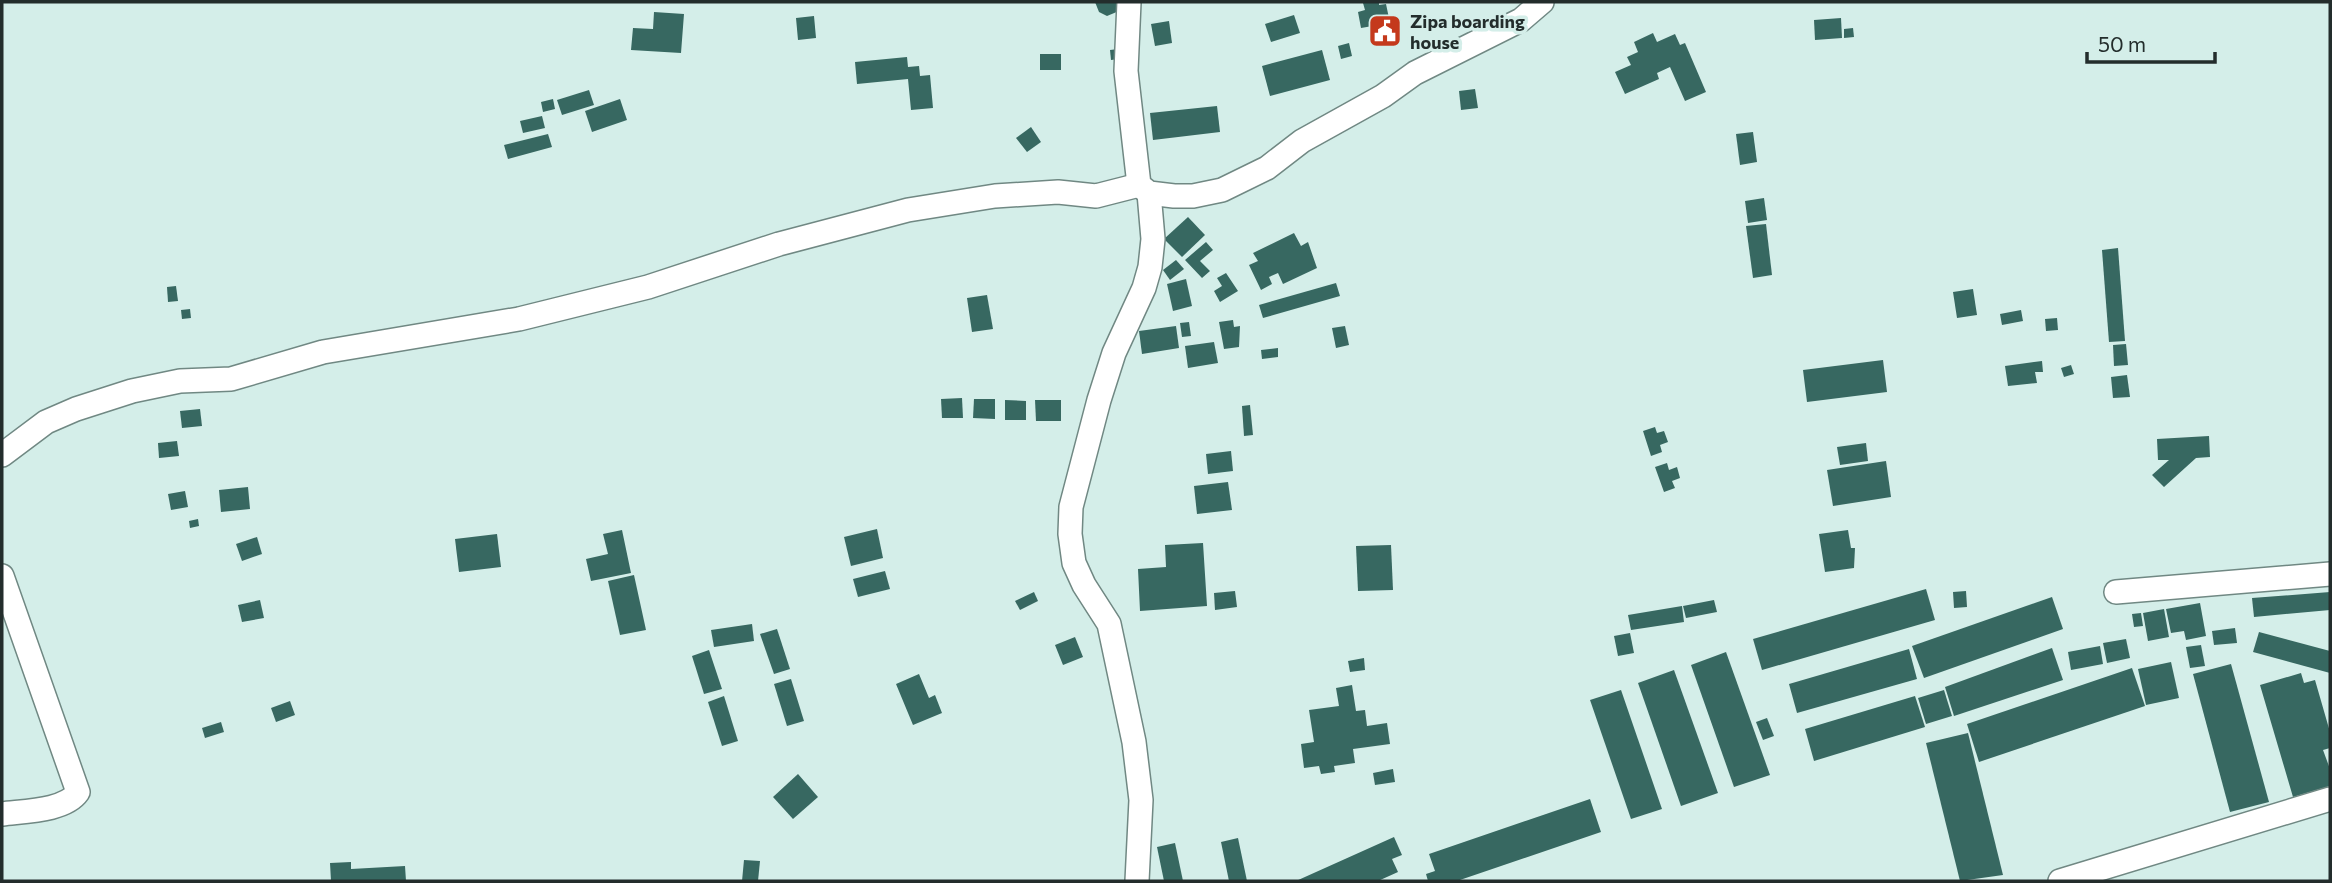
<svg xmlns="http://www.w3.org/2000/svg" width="2332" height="883" viewBox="0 0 2332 883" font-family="Commissioner,sans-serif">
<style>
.building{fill:#376861}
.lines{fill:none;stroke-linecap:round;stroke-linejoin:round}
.minor-casing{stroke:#708883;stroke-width:26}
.minor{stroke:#fff;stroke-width:23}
.labels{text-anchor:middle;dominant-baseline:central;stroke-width:7;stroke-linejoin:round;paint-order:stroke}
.poi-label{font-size:18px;font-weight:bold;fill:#232d2c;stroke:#d4eee9;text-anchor:start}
</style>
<rect width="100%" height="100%" fill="#d4eee9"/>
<g class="building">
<path d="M1095,2H1122L1119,11L1107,16L1099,12Z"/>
<path d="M1379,2V5L1386,4L1390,23L1361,28L1358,12L1365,10L1363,3Z"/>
<path d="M654,12L684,14L681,53L631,50L633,28L653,29Z"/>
<path d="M1294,15L1300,33L1271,42L1265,24Z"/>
<path d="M814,16L816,38L798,40L796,18Z"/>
<path d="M1841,18L1842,38L1815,40L1814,20Z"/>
<path d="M1169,21L1172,43L1155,46L1151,24Z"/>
<path d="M1853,28L1854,37L1844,38V29Z"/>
<path d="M1653,33L1657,42L1675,34L1680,45L1685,43L1706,92L1685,101L1670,67L1657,73L1659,79L1625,94L1615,72L1631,65L1627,57L1638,52L1634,42Z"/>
<path d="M1349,43L1352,56L1341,59L1338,46Z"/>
<path d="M1118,49L1119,59L1111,60L1110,50Z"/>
<path d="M1322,50L1330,80L1270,96L1262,66Z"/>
<rect x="1040" y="54" width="21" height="16"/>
<path d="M907,57L908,67L919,66L920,76L930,75L933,108L911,110L908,79L857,84L855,62Z"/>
<path d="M1475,89L1478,108L1461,110L1459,91Z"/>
<path d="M589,90L594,105L562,115L557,100Z"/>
<path d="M553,99L555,109L543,112L541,102Z"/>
<path d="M620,99L627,120L592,132L585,111Z"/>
<path d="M1217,106L1220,132L1153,140L1150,113Z"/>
<path d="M542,116L545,128L523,133L520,121Z"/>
<path d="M1031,127L1041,142L1027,152L1016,138Z"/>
<path d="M1753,132L1757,162L1740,165L1736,134Z"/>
<path d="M548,134L552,147L508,159L504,145Z"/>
<path d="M1764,198L1767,220L1748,223L1745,201Z"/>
<path d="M1188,217L1205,235L1182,257L1164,239Z"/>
<path d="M1766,224L1772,275L1753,278L1746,226Z"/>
<path d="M1294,233L1301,246L1308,242L1317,268L1283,284L1278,273L1269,277L1272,284L1261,290L1249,265L1258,261L1253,253Z"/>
<path d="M1206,242L1213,250L1200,261L1210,271L1202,278L1185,260Z"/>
<path d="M2118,248L2125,341L2109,342L2102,250Z"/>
<path d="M1176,260L1184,269L1170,280L1163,270Z"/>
<path d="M1226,273L1238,291L1220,302L1214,291L1222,286L1217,278Z"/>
<path d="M1186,279L1192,306L1173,311L1167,284Z"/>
<path d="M1336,283L1340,296L1263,318L1259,305Z"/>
<path d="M176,286L178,301L168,302L167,287Z"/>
<path d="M1973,289L1977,315L1957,318L1953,292Z"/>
<path d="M987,295L993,329L972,332L967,298Z"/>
<path d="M190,309L191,318L182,319L181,310Z"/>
<path d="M2021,310L2023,321L2002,325L2000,314Z"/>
<path d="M2057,318L2058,330L2046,331L2045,319Z"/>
<path d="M1233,320L1234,327L1240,326L1239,347L1224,349L1219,322Z"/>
<path d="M1189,322L1191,336L1182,337L1180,323Z"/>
<path d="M1176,326L1179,348L1142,354L1139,331Z"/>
<path d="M1345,326L1349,345L1336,348L1332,328Z"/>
<path d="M1214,342L1218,363L1188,368L1185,346Z"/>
<path d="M2126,344L2128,365L2114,366L2113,345Z"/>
<path d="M1278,348V357L1262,359L1261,350Z"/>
<path d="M1883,360L1887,392L1807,402L1803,370Z"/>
<path d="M2042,361L2043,372H2035L2037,383L2008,386L2005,366Z"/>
<path d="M2071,365L2074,374L2064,377L2061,368Z"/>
<path d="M2127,375L2130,397L2113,398L2111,377Z"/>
<path d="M962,398L963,418H942L941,399Z"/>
<path d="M974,399H995V419L973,418Z"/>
<path d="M1005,400L1026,401V420H1005Z"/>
<path d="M1035,400H1061V421H1036Z"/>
<path d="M1250,405L1253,435L1244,436L1242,406Z"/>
<path d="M200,409L202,426L182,428L180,411Z"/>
<path d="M1655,427L1657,433L1664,431L1668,442L1660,445L1662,452L1651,456L1643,431Z"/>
<path d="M2209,436L2210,457L2196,458L2164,487L2152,475L2169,460H2158L2157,439Z"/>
<path d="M177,441L179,456L159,458L158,443Z"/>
<path d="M1866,443L1868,461L1840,465L1837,447Z"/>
<path d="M1231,451L1233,471L1208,474L1206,454Z"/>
<path d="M1886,461L1891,497L1833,506L1827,470Z"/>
<path d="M1667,463L1669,470L1677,467L1680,478L1672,481L1675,488L1664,492L1655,467Z"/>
<path d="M1228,482L1232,510L1197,514L1194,486Z"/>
<path d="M248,487L250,509L221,512L219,490Z"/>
<path d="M185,491L188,507L171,510L168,494Z"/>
<path d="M198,519L199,526L190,528L189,521Z"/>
<path d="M877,529L883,558L851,566L844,537Z"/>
<path d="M622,530L631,573L591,581L586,559L608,554L603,534Z"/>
<path d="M1848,530L1851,548H1855L1854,568L1825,572L1819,534Z"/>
<path d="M497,534L501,567L459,572L455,539Z"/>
<path d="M257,537L262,554L242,561L236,544Z"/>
<path d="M1203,543L1207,606L1140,611L1138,569L1166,567L1165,545Z"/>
<path d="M1391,545L1393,590L1358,591L1356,546Z"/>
<path d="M885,571L890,589L858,597L853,579Z"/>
<path d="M634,575L646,630L620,635L608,581Z"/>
<path d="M1926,589L1935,620L1762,670L1753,639Z"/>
<path d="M1235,591L1237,607L1215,610L1214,593Z"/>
<path d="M1966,591L1967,607L1954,608L1953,592Z"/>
<path d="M1034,592L1038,601L1020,610L1015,601Z"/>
<path d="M2330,592V610L2254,617L2252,598Z"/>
<path d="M2052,597L2063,629L1924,678L1912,646Z"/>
<path d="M260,600L264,618L242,622L238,605Z"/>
<path d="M1714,600L1717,612L1686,618L1683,606Z"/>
<path d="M2200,603L2206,636L2186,640L2184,631L2171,633L2166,609Z"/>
<path d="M1682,606L1684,622L1631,630L1628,615Z"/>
<path d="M2164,609L2169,637L2148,641L2143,613Z"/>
<path d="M2141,613L2143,626L2134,627L2132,614Z"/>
<path d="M752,624L754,641L714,647L711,630Z"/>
<path d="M2235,628L2237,643L2214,645L2212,631Z"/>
<path d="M777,629L790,669L774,674L760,634Z"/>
<path d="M2259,632L2330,651V673L2253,652Z"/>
<path d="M1630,633L1634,653L1618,656L1614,636Z"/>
<path d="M1075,637L1083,657L1063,665L1055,645Z"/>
<path d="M2126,639L2130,658L2107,663L2103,643Z"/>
<path d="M2201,645L2205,666L2190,668L2186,647Z"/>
<path d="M2100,646L2103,664L2071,670L2068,652Z"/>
<path d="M2052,648L2063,680L1954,716L1945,687Z"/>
<path d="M1909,649L1917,679L1797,713L1789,684Z"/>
<path d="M709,650L722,689L704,694L692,656Z"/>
<path d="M1726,652L1770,775L1734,787L1691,665Z"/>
<path d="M1364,658L1365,670L1350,672L1348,661Z"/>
<path d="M2171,662L2179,698L2146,705L2138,669Z"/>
<path d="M2231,664L2269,802L2230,812L2193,674Z"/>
<path d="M2132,668L2145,706L1979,762L1967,724Z"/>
<path d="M1674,670L1718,793L1681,806L1638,683Z"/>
<path d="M2301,673L2304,683L2315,680L2330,732V748L2323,750L2330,769V786L2293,797L2260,685Z"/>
<path d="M919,674L929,698L935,695L942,713L913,725L896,684Z"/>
<path d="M791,679L804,721L787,726L774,684Z"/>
<path d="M1352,685L1356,711L1365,710L1367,726L1387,723L1390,744L1353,749L1355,763L1334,766L1335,772L1321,774L1319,766L1304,768L1301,744L1314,742L1309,710L1339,706L1336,688Z"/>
<path d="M1621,690L1662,809L1631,819L1590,700Z"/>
<path d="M1944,690L1952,716L1926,724L1918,698Z"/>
<path d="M724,696L738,741L722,746L708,702Z"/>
<path d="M1915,696L1925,727L1814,761L1805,729Z"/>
<path d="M290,701L295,715L276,722L271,708Z"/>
<path d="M1767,718L1774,736L1763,740L1756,722Z"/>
<path d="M221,722L224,732L205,738L202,728Z"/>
<path d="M1968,733L2003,875L1960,881L1926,743Z"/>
<path d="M1393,769L1395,782L1375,785L1373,773Z"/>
<path d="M798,774L818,797L793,819L773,797Z"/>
<path d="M1590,799L1601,832L1457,881H1428L1426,874L1435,871L1429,854Z"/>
<path d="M1394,837L1402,855L1392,859L1398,872L1378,881H1296Z"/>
<path d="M1238,838L1247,881H1229L1221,842Z"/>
<path d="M1175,843L1183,881H1164L1157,847Z"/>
<path d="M744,860L760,861L758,881H742Z"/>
<path d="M351,862V869L405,866L406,881H331L330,863Z"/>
</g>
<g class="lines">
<defs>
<g id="minor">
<path d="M1129,2L1126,71L1139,185L1149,193L1174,196H1193L1222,190L1267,168L1302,141L1383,96L1415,73L1521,20L1542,2"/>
<path d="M2,455L46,422L76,409L132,391L180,381L231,379L323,352L519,319L648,287L779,244L908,210L995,196L1058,192L1096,196L1139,185"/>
<path d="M2,576L78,792C65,811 24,811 2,814"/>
<path d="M2116,592L2330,574"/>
<path d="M1137,881L1141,800L1134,742L1109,624L1084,585L1074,563L1070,534L1071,507L1099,400L1114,353L1144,288L1150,267L1153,239L1149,193"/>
<path d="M2060,881L2330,799"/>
</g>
</defs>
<use href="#minor" class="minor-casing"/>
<use href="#minor" class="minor"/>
</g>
<defs>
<symbol id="civic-square" viewBox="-11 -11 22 22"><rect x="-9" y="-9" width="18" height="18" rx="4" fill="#c4391c" stroke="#d4eee9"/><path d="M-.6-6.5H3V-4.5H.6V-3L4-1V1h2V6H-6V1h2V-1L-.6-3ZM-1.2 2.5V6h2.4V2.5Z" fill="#fff"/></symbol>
</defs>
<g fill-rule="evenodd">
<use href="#civic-square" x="1366" y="12" width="38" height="38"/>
</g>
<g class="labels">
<g class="poi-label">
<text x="1410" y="21">Zipa boarding<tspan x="1410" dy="21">house</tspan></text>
</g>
</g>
<rect width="2332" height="883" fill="none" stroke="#232d2c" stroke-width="7"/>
<path d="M2087 52v10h128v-10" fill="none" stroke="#232d2c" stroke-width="3.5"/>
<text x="2098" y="52" font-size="21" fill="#232d2c" stroke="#d4eee9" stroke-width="5" paint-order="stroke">50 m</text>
</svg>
